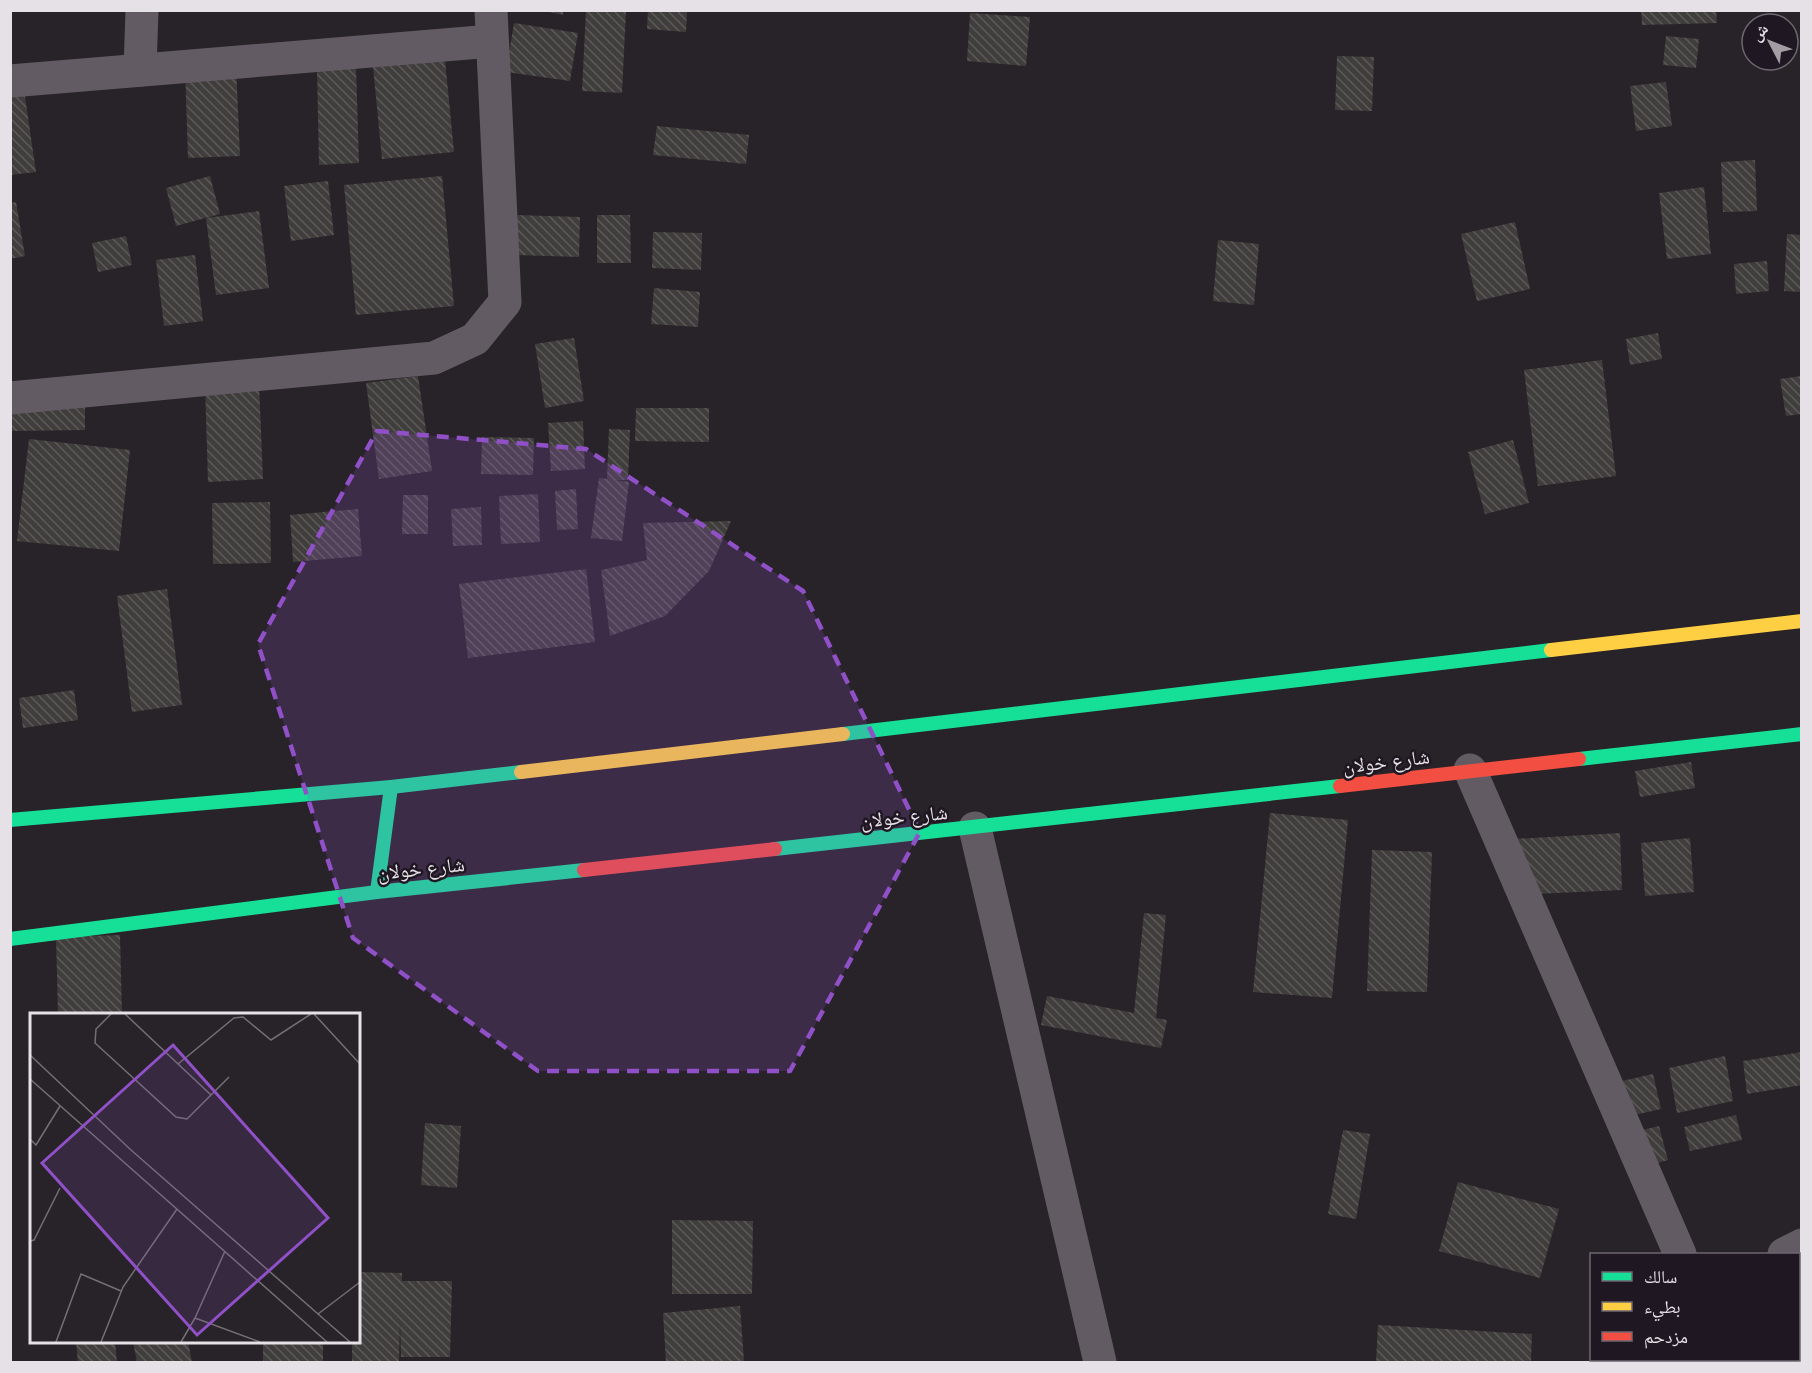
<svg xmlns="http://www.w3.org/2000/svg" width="1812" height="1373" viewBox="0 0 1812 1373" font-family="Quicksand,'Noto Naskh Arabic',sans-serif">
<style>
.building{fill:url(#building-back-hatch)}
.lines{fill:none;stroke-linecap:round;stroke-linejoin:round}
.street{stroke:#635b64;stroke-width:33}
.fast{stroke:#16e098;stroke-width:14}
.slow{stroke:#ffcf43;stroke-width:14}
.jam{stroke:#f24e42;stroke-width:14}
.marked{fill:#9050c7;fill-opacity:0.2;stroke:#9050c7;stroke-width:4.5;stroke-dasharray:12 8;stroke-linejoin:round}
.labels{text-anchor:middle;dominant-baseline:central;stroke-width:5;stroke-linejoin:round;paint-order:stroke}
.street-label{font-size:20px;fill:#e6e0e7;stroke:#1f1721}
.inset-road{fill:none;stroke:#746f74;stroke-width:1.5}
.view{fill:#9050c7;fill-opacity:0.15;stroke:#9050c7;stroke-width:3}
.inset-edge{fill:none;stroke:#e6e0e7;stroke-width:3}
</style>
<defs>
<pattern id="building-back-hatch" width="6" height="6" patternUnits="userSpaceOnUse" patternTransform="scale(1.5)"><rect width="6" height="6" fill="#403d3d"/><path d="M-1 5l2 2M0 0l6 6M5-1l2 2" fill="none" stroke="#5c5959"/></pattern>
</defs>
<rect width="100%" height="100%" fill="#282328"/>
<g class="building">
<path d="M540,10H563V15Z"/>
<path d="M586,10H626L622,93L582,91Z"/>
<path d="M648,10H687L686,32L647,29Z"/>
<path d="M1641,10H1716L1717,23L1642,25Z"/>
<path d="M970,13L1030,17L1026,66L967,61Z"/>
<path d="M514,23L578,33L570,81L506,72Z"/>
<path d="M1666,36L1699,39L1696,68L1663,65Z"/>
<path d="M1337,56L1374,57L1372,111L1335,110Z"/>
<path d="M445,60L454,152L382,159L373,67Z"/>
<path d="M236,65L240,156L188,158L185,67Z"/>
<path d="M356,67L359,163L319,165L317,69Z"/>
<path d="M22,76L36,172L10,175V78Z"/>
<path d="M1666,82L1672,126L1636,131L1630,86Z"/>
<path d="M657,126L749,135L746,164L653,155Z"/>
<path d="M1755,160L1757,211L1723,212L1721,162Z"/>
<path d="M210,176L220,214L176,226L166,188Z"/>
<path d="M442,176L454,306L356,315L344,185Z"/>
<path d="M328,181L334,235L291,241L284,186Z"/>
<path d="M1704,187L1711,254L1667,259L1659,193Z"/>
<path d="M16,202L25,256L10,259V203Z"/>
<path d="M259,211L269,288L216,295L206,218Z"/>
<path d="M516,215L580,217L579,257L515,255Z"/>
<path d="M597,215H630L631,263H597Z"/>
<path d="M1515,222L1530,289L1477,301L1461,234Z"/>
<path d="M653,232L702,233L701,270L652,268Z"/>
<path d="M1787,234L1802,235V292L1784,291Z"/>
<path d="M126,236L132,265L98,272L92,243Z"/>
<path d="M1218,240L1259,244L1254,305L1213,301Z"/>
<path d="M195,255L203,321L164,326L156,260Z"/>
<path d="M1767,261L1769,291L1736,294L1734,264Z"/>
<path d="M654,288L700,292L698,327L651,324Z"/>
<path d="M1658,333L1662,359L1630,365L1626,339Z"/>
<path d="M574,338L584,401L545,408L535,344Z"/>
<path d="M1602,360L1616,476L1538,486L1524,370Z"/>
<path d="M418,376L432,471L379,479L366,383Z"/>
<path d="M1802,376V414L1786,416L1780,379Z"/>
<path d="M259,384L263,479L208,482L205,386Z"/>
<path d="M85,404V430L10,431V405Z"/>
<path d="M636,408H709V442L635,441Z"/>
<path d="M583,421L585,469L551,471L548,423Z"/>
<path d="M609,429L630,430L628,480H615L629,482L622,541L591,538L599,478L607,479Z"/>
<path d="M482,437L534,438L533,475L481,474Z"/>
<path d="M29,439L130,450L119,551L17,541Z"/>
<path d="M1513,440L1529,503L1485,514L1468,452Z"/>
<path d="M576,489L578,529L557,530L555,491Z"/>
<path d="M538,494L540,542L501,544L499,496Z"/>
<path d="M403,495H428V534H402Z"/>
<path d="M270,502L271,563L213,564L212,503Z"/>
<path d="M481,507L482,545L453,546L451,509Z"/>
<path d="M358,509L362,556L293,562L290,515Z"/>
<path d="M731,521L709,571L665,616L610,636L601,570L647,560L643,523Z"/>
<path d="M586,569L595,642L468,658L459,584Z"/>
<path d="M167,589L182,705L132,712L117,596Z"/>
<path d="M74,690L78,720L23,728L19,698Z"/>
<path d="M1691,762L1695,788L1640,797L1635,771Z"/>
<path d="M1270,813L1348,820L1332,998L1253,992Z"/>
<path d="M1620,833L1622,890L1516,895L1513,839Z"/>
<path d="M1690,838L1694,892L1645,896L1641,843Z"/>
<path d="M1372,850L1432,852L1427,992L1367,991Z"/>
<path d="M1144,913L1166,915L1156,1018L1167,1020L1161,1048L1041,1025L1047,996L1134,1013Z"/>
<path d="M120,935L122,1014H58L56,937Z"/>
<path d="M1802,1052V1085L1747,1094L1743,1061Z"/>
<path d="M1725,1056L1733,1101L1677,1113L1669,1068Z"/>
<path d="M1653,1074L1661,1109L1621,1118L1613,1083Z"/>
<path d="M1736,1115L1742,1140L1690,1151L1684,1127Z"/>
<path d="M425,1123L461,1126L457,1188L421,1185Z"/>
<path d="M1659,1126L1668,1160L1643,1167L1634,1132Z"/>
<path d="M1343,1130L1370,1134L1356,1219L1328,1214Z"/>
<path d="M1458,1182L1559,1209L1540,1278L1439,1251Z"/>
<path d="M672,1220L753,1221L752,1294H672Z"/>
<path d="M358,1272L402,1273V1281H452L450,1357H401L400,1321L399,1362H352V1342H358Z"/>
<path d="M740,1306L744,1362H666L663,1313Z"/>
<path d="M1378,1325L1532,1334L1531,1362H1376Z"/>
<path d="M76,1342H115L117,1362H78Z"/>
<path d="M133,1342H188L192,1362H137Z"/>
<rect x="263" y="1342" width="60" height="20"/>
<path d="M1798,1356H1802V1362H1753V1360H1798Z"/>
</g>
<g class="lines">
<g class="street">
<path d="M140,70L142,10"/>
<path d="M10,81L492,41"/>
<path d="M10,398L434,358L475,339L505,302L491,10"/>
<path d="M1470,770L1680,1254"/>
<path d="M975,828L1100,1362"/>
<path d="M1784,1254L1802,1245"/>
<path d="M1718,1360L1719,1362"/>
</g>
<g class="fast">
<path d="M843,734L1551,650"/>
<path d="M1579,759L1802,734"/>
<path d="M10,820L391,787L521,772"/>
<path d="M775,849L1340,786"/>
<path d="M377,892L391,787"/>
<path d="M10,939L377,892L584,870"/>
</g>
<g class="slow">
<path d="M1551,650L1802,621"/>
<path d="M521,772L843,734"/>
</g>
<g class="jam">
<path d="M1340,786L1579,759"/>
<path d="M584,870L775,849"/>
</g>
</g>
<path class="marked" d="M377,431L586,449L803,591L920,832L790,1071H538L353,938L258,644Z"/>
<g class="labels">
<g class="street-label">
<text transform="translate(1386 761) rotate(-7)">شارع خولان</text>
<text transform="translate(904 816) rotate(-6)">شارع خولان</text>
<text transform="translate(421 868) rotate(-6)">شارع خولان</text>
</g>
</g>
<g transform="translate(30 1013)">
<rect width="330" height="330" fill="#282328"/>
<path class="inset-road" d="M81,1L66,16L65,30L146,104L157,106L199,64M95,1L181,82M284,1L330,51M0,42L101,137L320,329M148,51L204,5L213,4L241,27L281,1M0,66L297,329M0,126L6,132L30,93M0,228L4,227L30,175M195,238L165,305L230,329M288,301L330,269M26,329L51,261L91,278M71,329L93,274L147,196M151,329L165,305"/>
<path class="view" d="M143,32L298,205L167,322L12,150Z"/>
<rect width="330" height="330" class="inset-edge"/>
</g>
<rect width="1812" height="1373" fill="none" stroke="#e6e0e7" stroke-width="24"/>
<rect x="1590" y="1253" width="210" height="108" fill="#1f1721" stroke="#6f6770" stroke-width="1.5"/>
<rect x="1602" y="1272" width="30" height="9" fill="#16e098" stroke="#6f6770" stroke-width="1.5"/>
<text x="1644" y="1283" font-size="18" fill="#e6e0e7">سالك</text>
<rect x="1602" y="1302" width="30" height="9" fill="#ffcf43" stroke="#6f6770" stroke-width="1.5"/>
<text x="1644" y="1313" font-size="18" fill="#e6e0e7">بطيء</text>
<rect x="1602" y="1332" width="30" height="9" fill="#f24e42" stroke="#6f6770" stroke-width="1.5"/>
<text x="1644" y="1343" font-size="18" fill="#e6e0e7">مزدحم</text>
<g transform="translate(1770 42) rotate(312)"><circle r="28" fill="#1f1721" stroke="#6f6770" stroke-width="1.5"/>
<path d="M0-4.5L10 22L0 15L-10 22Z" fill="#a49ea4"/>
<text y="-9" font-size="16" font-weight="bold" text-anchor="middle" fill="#e6e0e7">ش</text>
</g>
</svg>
